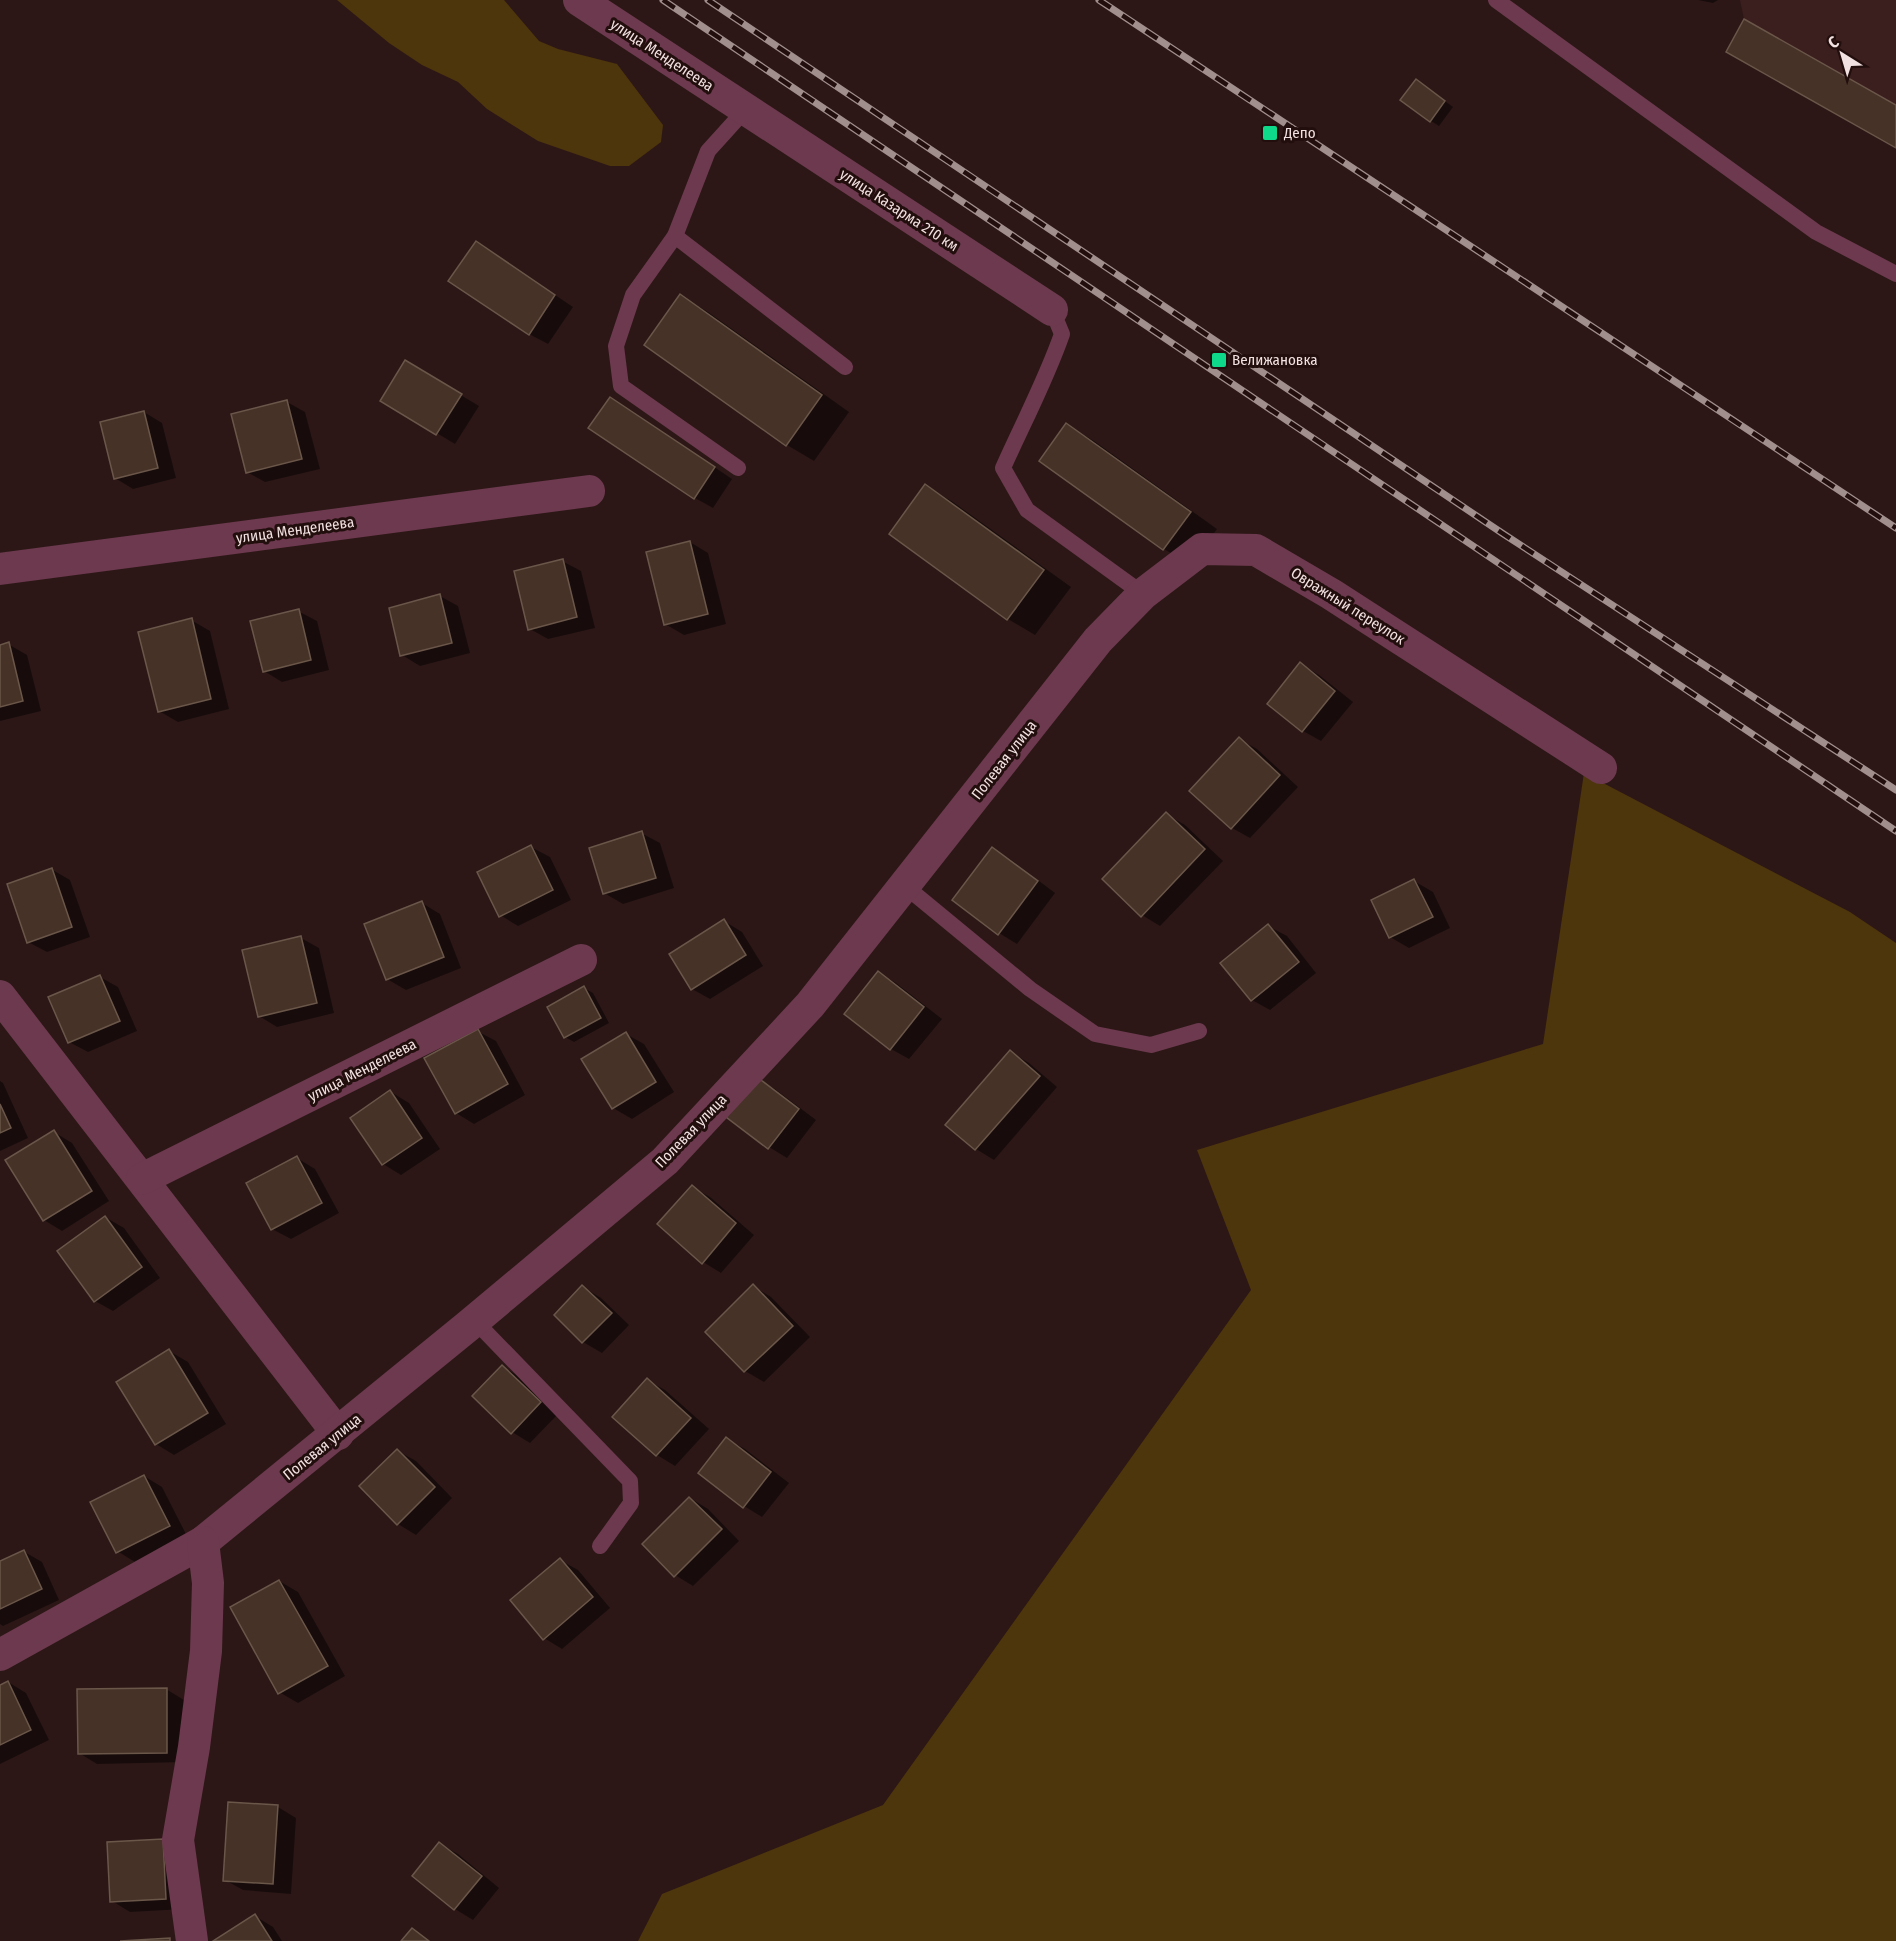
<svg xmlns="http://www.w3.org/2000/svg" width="1896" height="1941" viewBox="0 0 1896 1941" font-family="'Fira Sans Condensed',sans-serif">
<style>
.built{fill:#3b1f1e}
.green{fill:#4d350c}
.shadow{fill:#0007}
.building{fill:#463227;stroke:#6b564a;stroke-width:1.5}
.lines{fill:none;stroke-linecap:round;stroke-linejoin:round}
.lane{stroke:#6c394e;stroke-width:16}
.street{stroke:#6c394e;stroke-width:32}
.rail-casing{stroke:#a18f8e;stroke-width:7}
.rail{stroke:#220e0d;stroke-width:4.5;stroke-dasharray:14;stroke-linecap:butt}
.poi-dot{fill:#0ed98a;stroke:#220e0d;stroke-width:2}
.labels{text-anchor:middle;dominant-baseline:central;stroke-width:6;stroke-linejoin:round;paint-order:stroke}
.street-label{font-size:15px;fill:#f1e1e0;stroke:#220e0d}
.poi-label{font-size:15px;fill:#f1e1e0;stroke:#220e0d;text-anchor:start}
</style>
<rect width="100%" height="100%" fill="#2c1716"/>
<path class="built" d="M1740,0H1896V105L1744,19Z"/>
<g class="green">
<path d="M337,0H504L539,41L558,49L617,64L663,125L661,142L629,166H610L538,141L487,109L458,82L422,65L389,43Z"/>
<path d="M1584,773L1850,912L1896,943V1941H638L662,1894L883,1805L1251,1290L1197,1150L1543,1044Z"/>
</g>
<g class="shadow">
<path d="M1698,0H1718L1713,3Z"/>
<path d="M1425,86L1453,107L1439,126L1431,121Z"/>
<path d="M494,254L573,307L548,344L529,334Z"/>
<path d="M681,296L708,312L849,412L814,461L787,445L646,345Z"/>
<path d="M424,373L479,406L455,444L382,400Z"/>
<path d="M287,402L305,412L320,469L265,482L247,472Z"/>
<path d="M629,409L732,479L713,508L695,498Z"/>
<path d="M144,412L162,423L176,478L133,489L115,478Z"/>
<path d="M1067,425L1094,441L1217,529L1191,565L1164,549L1041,461Z"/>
<path d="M926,486L953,502L1071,587L1035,635L1008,619L891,534Z"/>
<path d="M690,542L708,553L726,624L684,635L665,624Z"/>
<path d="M562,561L581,571L595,628L548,639L530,629Z"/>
<path d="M440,596L458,606L470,653L420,666L402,655Z"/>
<path d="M298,611L317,621L329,670L282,682L264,671Z"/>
<path d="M191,620L210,631L229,709L178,722L159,711Z"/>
<path d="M8,644L27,655L41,711L0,721V646Z"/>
<path d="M1301,664L1319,675L1353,702L1321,741L1303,731Z"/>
<path d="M1239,739L1257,749L1298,787L1250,838L1232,828L1191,791Z"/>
<path d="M1166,814L1185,825L1223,861L1160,926L1142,915Z"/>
<path d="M641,833L660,843L674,888L623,904L604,893Z"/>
<path d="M531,847L550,857L571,900L518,926L500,915Z"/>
<path d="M992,849L1010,859L1055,893L1017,944L999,933Z"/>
<path d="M51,869L70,880L90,937L47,952L28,942Z"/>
<path d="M1414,881L1433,892L1450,928L1409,948L1390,937Z"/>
<path d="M422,903L440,914L461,968L406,990L387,979Z"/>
<path d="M724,921L742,932L763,966L710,999L692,989Z"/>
<path d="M1268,926L1287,936L1316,973L1270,1010L1252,1000Z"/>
<path d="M301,938L319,948L334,1013L277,1027L259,1016Z"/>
<path d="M878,972L896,983L942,1019L909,1059L891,1049L846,1013Z"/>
<path d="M100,977L118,987L137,1031L88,1052L69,1042Z"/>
<path d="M584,988L593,993L609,1023L574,1042L565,1037Z"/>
<path d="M477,1031L496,1041L525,1095L474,1124L456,1113Z"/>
<path d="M626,1034L644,1044L674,1092L632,1119L613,1108L583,1060Z"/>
<path d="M1011,1052L1029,1063L1057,1087L994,1160L976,1149Z"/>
<path d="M757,1079L775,1089L816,1120L787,1158L769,1147Z"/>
<path d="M0,1081L3,1083L28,1138L0,1151Z"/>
<path d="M391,1092L409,1103L440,1149L401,1175L383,1164Z"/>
<path d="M54,1132L72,1143L109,1201L62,1231L44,1220Z"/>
<path d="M297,1158L315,1169L339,1213L291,1239L272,1229Z"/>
<path d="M692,1187L710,1197L754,1235L721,1273L703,1262Z"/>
<path d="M105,1217L124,1228L160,1278L113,1311L95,1301Z"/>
<path d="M753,1286L771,1297L810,1337L764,1382L745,1371L707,1332Z"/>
<path d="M583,1287L601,1298L629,1325L602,1353L583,1342L556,1315Z"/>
<path d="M169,1351L188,1362L226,1424L174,1455L156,1444Z"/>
<path d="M502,1366L520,1377L559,1413L530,1443L512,1432Z"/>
<path d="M647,1380L665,1390L709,1429L675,1466L657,1455L614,1416Z"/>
<path d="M727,1439L745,1449L789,1483L762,1517L744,1506Z"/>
<path d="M398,1451L416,1461L452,1498L416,1535L398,1524Z"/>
<path d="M144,1476L162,1487L187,1536L135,1562L117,1551Z"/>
<path d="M690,1498L708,1509L739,1541L693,1586L675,1575Z"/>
<path d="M23,1551L42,1562L59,1600L3,1626L0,1624V1562Z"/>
<path d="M560,1560L578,1570L610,1608L562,1649L544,1638Z"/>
<path d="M279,1581L298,1592L345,1676L298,1703L279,1692Z"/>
<path d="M8,1682L26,1693L49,1740L0,1764V1686Z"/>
<path d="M166,1689L184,1700L185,1762L97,1764L79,1753Z"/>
<path d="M229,1804L278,1807L296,1818L291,1894L243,1890L225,1880Z"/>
<path d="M162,1841L184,1909L130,1912L112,1901Z"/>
<path d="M440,1844L458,1854L499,1888L473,1920L455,1909Z"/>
<path d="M255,1916L273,1927L282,1941H216Z"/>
</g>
<g class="building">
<path d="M1744,19L1896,105V148L1726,52Z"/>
<path d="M1416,79L1445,101L1430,122L1400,100Z"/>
<path d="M476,241L555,295L529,335L448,281Z"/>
<path d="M680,294L822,395L786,446L644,345Z"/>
<path d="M405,360L462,394L436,435L380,401Z"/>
<path d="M610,397L715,467L694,499L588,428Z"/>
<path d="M287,400L302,459L246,473L231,414Z"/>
<path d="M144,411L158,468L114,479L100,422Z"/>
<path d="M1066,423L1191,512L1163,550L1039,461Z"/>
<path d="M925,484L1044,570L1007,620L889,534Z"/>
<path d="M690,541L708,614L664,625L646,552Z"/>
<path d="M563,559L577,617L528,630L514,571Z"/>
<path d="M440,594L452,643L400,656L389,608Z"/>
<path d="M299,609L311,660L263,672L250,621Z"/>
<path d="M192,618L211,699L158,712L138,632Z"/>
<path d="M9,642L23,701L0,707V645Z"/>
<path d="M1300,662L1335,691L1302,732L1267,704Z"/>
<path d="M1239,737L1280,775L1231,829L1189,791Z"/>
<path d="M1166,812L1205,849L1141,917L1102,879Z"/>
<path d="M642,831L656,878L603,894L589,848Z"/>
<path d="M531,845L553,890L499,917L477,872Z"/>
<path d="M992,847L1038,881L998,935L952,900Z"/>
<path d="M52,868L72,927L27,943L7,884Z"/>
<path d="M1414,879L1433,917L1389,938L1371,900Z"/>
<path d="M422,901L444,957L386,980L364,924Z"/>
<path d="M724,919L746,955L691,990L669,954Z"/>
<path d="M1268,924L1299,962L1251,1001L1220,963Z"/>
<path d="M301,936L317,1003L258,1017L242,950Z"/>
<path d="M878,971L924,1007L890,1050L844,1014Z"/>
<path d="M100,975L120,1021L68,1043L48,997Z"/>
<path d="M584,986L601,1018L564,1038L547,1007Z"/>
<path d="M478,1029L508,1084L455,1114L424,1058Z"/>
<path d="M626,1032L656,1082L612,1109L581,1059Z"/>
<path d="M1010,1050L1040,1076L975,1150L945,1125Z"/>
<path d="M757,1077L799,1109L768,1149L726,1117Z"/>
<path d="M390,1090L422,1138L382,1165L350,1118Z"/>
<path d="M0,1104L11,1128L0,1133Z"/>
<path d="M54,1130L92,1191L43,1221L5,1160Z"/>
<path d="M297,1156L322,1203L271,1230L246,1183Z"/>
<path d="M692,1185L736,1223L702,1264L657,1224Z"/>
<path d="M105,1216L142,1267L94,1302L57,1251Z"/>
<path d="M753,1284L793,1326L744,1372L705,1332Z"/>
<path d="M582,1285L612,1313L582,1343L554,1315Z"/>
<path d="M169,1349L208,1413L155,1445L116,1382Z"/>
<path d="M502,1365L541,1402L511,1434L472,1396Z"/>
<path d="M647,1378L691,1418L656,1456L612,1417Z"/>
<path d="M726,1437L771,1472L743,1508L698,1473Z"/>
<path d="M397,1449L435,1487L397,1525L359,1486Z"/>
<path d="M144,1475L170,1526L116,1553L90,1502Z"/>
<path d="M689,1497L722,1529L674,1577L642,1544Z"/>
<path d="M24,1550L42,1589L0,1609V1561Z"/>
<path d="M560,1558L593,1597L543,1640L510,1600Z"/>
<path d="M279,1580L328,1666L278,1694L230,1607Z"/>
<path d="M8,1681L31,1730L0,1745V1685Z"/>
<path d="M167,1688V1753L78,1754L77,1689Z"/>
<path d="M228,1802L278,1805L273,1884L223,1881Z"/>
<path d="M163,1839L166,1899L110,1902L107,1842Z"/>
<path d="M439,1842L482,1876L454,1910L412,1876Z"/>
<path d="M255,1914L272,1941H213Z"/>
<path d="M412,1928L429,1941H401Z"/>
<path d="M170,1938V1941H120Z"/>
</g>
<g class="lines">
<g class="lane">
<path d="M1496,0L1816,232L1896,274"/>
<path d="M675,236L845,367"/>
<path d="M1052,310L1062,334C1046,380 1023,423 1003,468L1027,510L1143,594"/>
<path d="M738,468L621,386L616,346L633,295L675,236L708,151L746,109"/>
<path d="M905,886L1030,989L1095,1034L1151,1045L1199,1031"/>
<path d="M475,1321L630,1481L631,1503L600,1546"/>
</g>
<g class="street">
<path d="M579,0L1052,310"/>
<path d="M0,569L589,491"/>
<path d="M0,996L338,1434"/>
<path d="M142,1179L581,960"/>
<path d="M0,1655L203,1542L468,1326L665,1161L810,1005L1098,640L1143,594L1202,549L1256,550L1331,594L1601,768"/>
<path d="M192,1941L178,1840L194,1747L206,1651L208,1583L203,1542"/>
</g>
<defs>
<g id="rail">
<path d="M663,0L1896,831"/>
<path d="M708,0L1502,533L1896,790"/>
<path d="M1099,0L1896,528"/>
</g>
</defs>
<use href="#rail" class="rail-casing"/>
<use href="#rail" class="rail"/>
</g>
<g class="poi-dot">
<rect x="1262" y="125" width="16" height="16" rx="3"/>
<rect x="1211" y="352" width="16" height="16" rx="3"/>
</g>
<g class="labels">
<g class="street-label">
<text transform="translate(662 55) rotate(33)">улица Менделеева</text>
<text transform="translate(899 210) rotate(33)">улица Казарма 210 км</text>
<text transform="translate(295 530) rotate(-8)">улица Менделеева</text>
<text transform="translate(1348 606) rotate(32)">Овражный переулок</text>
<text transform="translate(1004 760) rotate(-52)">Полевая улица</text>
<text transform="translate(362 1070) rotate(-27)">улица Менделеева</text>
<text transform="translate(691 1131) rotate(-46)">Полевая улица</text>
<text transform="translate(322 1447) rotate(-39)">Полевая улица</text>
</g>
<g class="poi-label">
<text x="1284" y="133">Депо</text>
<text x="1232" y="360">Велижановка</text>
</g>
</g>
<g transform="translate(1842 54) rotate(323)" stroke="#220e0d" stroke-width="4.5" paint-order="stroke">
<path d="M0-4.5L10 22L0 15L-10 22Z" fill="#f1e1e0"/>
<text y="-9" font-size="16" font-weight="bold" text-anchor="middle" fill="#f1e1e0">С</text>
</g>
</svg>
